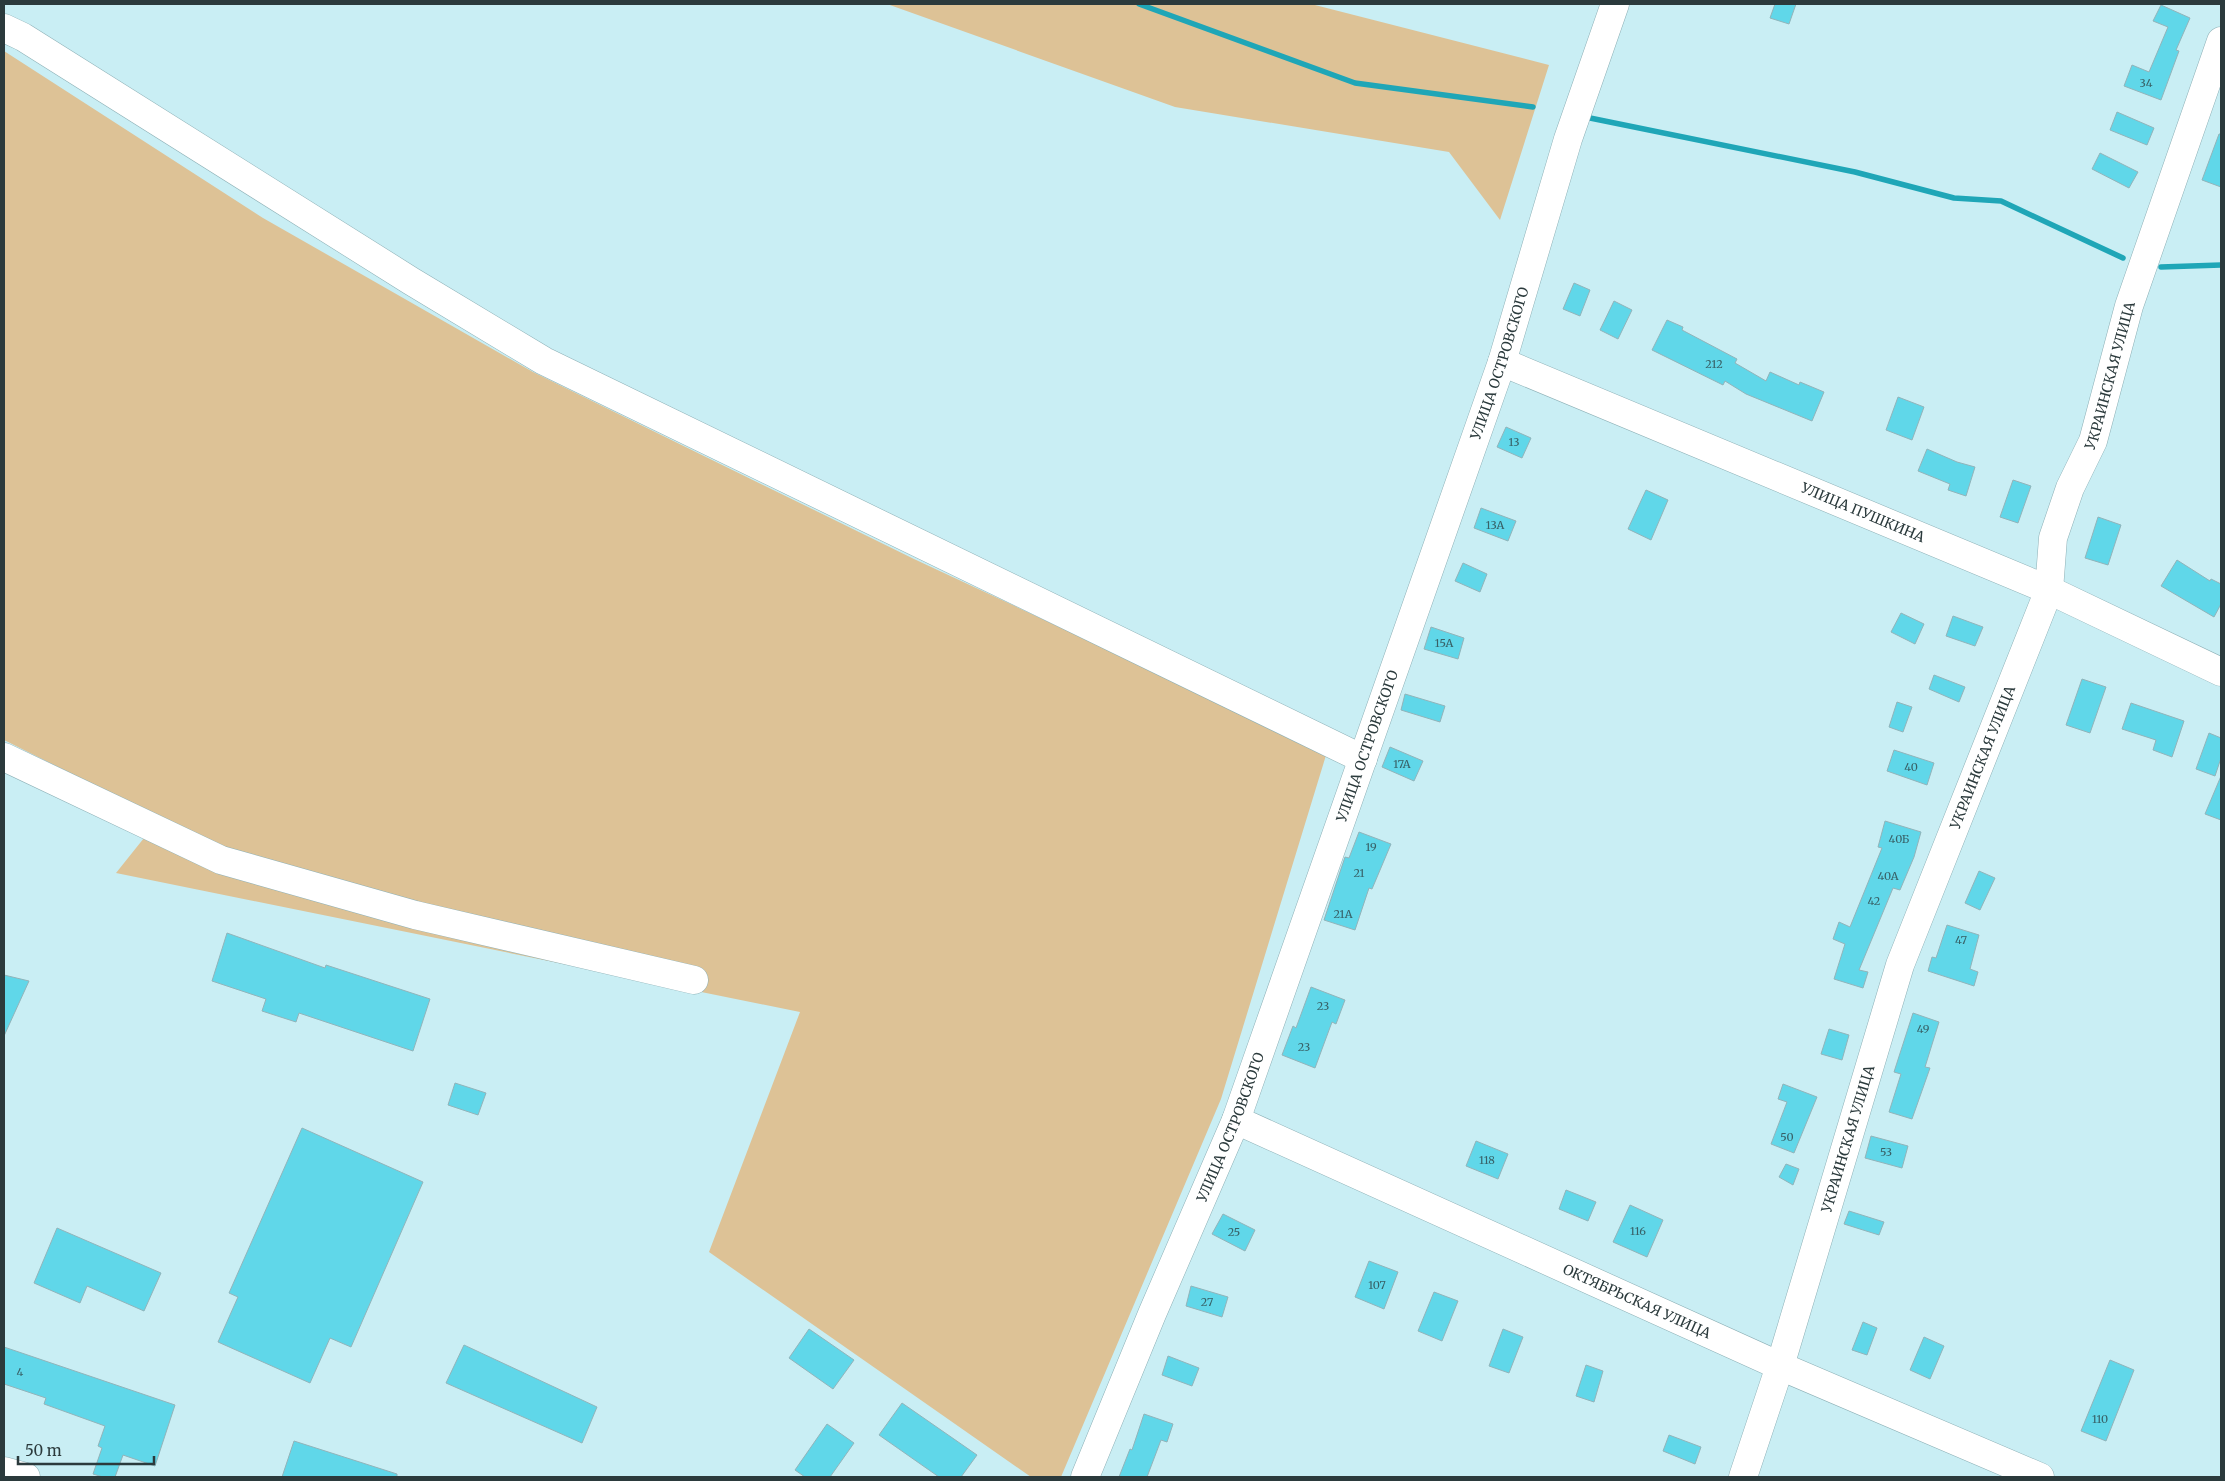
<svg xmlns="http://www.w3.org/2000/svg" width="2225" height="1481" viewBox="0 0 2225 1481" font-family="Merriweather,serif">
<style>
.green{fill:#ddc296}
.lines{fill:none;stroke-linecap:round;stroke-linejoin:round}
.stream{stroke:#1fa6b7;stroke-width:5.5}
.building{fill:#60d7e9;stroke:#91b4ba}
.minor-casing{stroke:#8db0b6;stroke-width:29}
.minor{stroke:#fff;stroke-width:28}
.labels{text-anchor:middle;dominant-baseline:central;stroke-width:5;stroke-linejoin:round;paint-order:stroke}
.number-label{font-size:11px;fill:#386167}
.street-label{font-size:14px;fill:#2b3a3c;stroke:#c9eef4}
</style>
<rect width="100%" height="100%" fill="#c9eef4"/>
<g class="green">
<path d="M887,4H1311L1549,65L1500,220L1449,152L1175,107Z"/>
<path d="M4,51L263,218L533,372L914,559L1327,752L1221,1099L1061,1477H1031L709,1252L800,1012L116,873L160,818L4,740Z"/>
</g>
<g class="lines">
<g class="stream">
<path d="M1139,4L1355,83L1533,107"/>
<path d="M1590,118L1855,172L1954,198L2001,201L2123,258"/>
<path d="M2161,267L2221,265"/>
</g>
</g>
<g class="building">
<path d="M1775,4H1796L1789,24L1770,18Z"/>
<path d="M2161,5L2190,18L2176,50L2179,51L2161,100L2124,86L2132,65L2149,72L2168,27L2153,21Z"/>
<path d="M2117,112L2154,128L2147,145L2110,130Z"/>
<path d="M2219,134H2221V187L2202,180Z"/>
<path d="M2100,153L2138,172L2129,188L2092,169Z"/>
<path d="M1574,283L1590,290L1580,316L1563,309Z"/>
<path d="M1614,301L1632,310L1618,339L1600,330Z"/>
<path d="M1667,320L1683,327L1682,330L1737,359L1735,363L1766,381L1770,372L1799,385L1800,382L1824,392L1812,421L1746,394L1725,381L1723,385L1652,350Z"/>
<path d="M1898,397L1924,407L1912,440L1886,430Z"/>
<path d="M1506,427L1531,438L1522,458L1497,447Z"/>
<path d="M1927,449L1957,462L1975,467L1966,496L1948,490L1950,484L1918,471Z"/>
<path d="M2013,480L2031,486L2018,523L2000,517Z"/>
<path d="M1646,490L1668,500L1651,540L1628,529Z"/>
<path d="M1481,508L1516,521L1508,541L1474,528Z"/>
<path d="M2098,517L2121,525L2108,565L2085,558Z"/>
<path d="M2177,560L2210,581L2211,579L2221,584V604L2214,617L2161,586Z"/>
<path d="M1463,563L1487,574L1480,592L1455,581Z"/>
<path d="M1901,613L1924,624L1915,644L1891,632Z"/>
<path d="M1953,616L1983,627L1975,646L1946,636Z"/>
<path d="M1431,627L1464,638L1458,659L1424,649Z"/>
<path d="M1934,675L1965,687L1959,702L1929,689Z"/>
<path d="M2082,679L2106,687L2090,733L2066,725Z"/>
<path d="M1405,694L1445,706L1440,722L1401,710Z"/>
<path d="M1897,702L1912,707L1903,732L1889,727Z"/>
<path d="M2131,703L2184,721L2172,757L2153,750L2156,740L2122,729Z"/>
<path d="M2209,733L2221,738V758L2215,776L2196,769Z"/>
<path d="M1390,747L1423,761L1414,781L1382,767Z"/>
<path d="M1894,750L1934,763L1927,785L1887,771Z"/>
<path d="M2221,776V820L2205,814Z"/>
<path d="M1885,821L1921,832L1914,857L1900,890L1893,888L1859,970L1868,972L1863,988L1834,979L1845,944L1833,939L1839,922L1850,927L1882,848L1878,847Z"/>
<path d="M1359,832L1391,844L1372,889L1369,888L1355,930L1324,920L1345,857L1349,858Z"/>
<path d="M1979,871L1995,878L1980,910L1965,903Z"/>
<path d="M1947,925L1979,935L1970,969L1978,972L1974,986L1928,971L1932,957L1936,958Z"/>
<path d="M227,933L325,968L326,965L430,999L413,1051L299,1013L296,1022L262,1011L266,999L212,981Z"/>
<path d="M4,975L29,981L4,1036Z"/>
<path d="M1311,987L1345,1000L1336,1024L1332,1022L1315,1068L1282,1055L1293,1026L1296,1028Z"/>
<path d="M1913,1013L1939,1022L1925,1067L1930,1068L1912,1119L1889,1112L1901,1074L1894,1072Z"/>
<path d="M1829,1029L1849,1035L1842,1060L1821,1054Z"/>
<path d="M455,1083L486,1093L478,1115L448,1105Z"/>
<path d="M1783,1084L1817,1097L1794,1153L1771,1144L1787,1102L1778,1099Z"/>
<path d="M302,1128L423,1182L351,1347L330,1338L310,1383L218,1342L238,1297L229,1293Z"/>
<path d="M1871,1136L1908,1146L1902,1168L1865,1158Z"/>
<path d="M1476,1141L1508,1154L1498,1179L1466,1166Z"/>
<path d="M1786,1164L1799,1169L1793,1185L1779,1177Z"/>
<path d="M1566,1190L1596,1202L1588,1221L1559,1209Z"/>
<path d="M1630,1205L1663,1220L1647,1257L1613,1242Z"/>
<path d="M1849,1211L1884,1222L1879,1235L1844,1224Z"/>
<path d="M1223,1214L1255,1230L1245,1251L1212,1234Z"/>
<path d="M57,1228L161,1273L144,1311L87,1286L80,1303L34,1283Z"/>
<path d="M1369,1261L1398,1272L1384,1309L1355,1297Z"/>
<path d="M1191,1286L1228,1297L1222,1317L1186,1306Z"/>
<path d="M1434,1292L1458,1301L1442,1341L1418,1331Z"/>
<path d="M1863,1322L1877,1328L1867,1355L1852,1350Z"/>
<path d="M809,1329L854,1360L833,1389L789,1358Z"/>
<path d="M1503,1329L1523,1337L1509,1373L1489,1366Z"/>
<path d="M1924,1337L1944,1346L1930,1379L1910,1370Z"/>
<path d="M464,1345L597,1407L582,1443L446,1383Z"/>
<path d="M4,1347L175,1405L155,1466L123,1455L115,1477H103L93,1474L102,1448L98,1446L105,1426L44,1404L46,1398L4,1384Z"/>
<path d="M1168,1356L1199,1368L1192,1386L1162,1375Z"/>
<path d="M2110,1360L2134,1370L2106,1441L2081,1431Z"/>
<path d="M1586,1365L1603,1371L1594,1402L1576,1396Z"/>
<path d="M902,1403L977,1455L961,1477H939L879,1435Z"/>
<path d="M1144,1414L1173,1424L1167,1442L1161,1440L1147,1477H1119L1130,1449L1132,1450Z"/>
<path d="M827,1424L854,1443L830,1477H805L795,1470Z"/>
<path d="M1669,1435L1701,1447L1695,1464L1663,1451Z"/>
<path d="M294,1441L397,1474V1477H282Z"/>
</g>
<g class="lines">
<defs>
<g id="minor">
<path d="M4,28L23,37L411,281L544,361L1363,759"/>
<path id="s1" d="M1502,362L2049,590L2221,672"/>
<path d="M4,757L221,860L415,915L694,980"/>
<path id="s2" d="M1236,1120L1780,1366L2040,1477"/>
<path d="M4,1471L26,1477"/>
<path id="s3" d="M1085,1477L1152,1314L1236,1120L1502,362L1568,139L1615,4"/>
<path id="s4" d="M1743,1477L1780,1366L1900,965L2049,590L2053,538L2070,488L2093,441L2129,306L2221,41"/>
</g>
</defs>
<use href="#minor" class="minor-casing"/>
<use href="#minor" class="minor"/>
</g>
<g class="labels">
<g class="number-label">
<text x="2146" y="83">34</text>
<text x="1714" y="364">212</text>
<text x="1514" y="442">13</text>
<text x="1495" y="525">13А</text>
<text x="1444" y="643">15А</text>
<text x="1402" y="764">17А</text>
<text x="1911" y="767">40</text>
<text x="1899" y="839">40Б</text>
<text x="1371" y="847">19</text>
<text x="1359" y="873">21</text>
<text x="1888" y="876">40А</text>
<text x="1874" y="901">42</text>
<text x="1343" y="914">21А</text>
<text x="1961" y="940">47</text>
<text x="1323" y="1006">23</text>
<text x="1923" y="1029">49</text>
<text x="1304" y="1047">23</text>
<text x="1787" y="1137">50</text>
<text x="1886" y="1152">53</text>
<text x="1487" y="1160">118</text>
<text x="1638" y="1231">116</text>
<text x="1234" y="1232">25</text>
<text x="1377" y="1285">107</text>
<text x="1207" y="1302">27</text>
<text x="20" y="1372">4</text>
<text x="2100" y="1419">110</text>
</g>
<g class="street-label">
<text stroke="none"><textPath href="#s3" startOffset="1189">УЛИЦА ОСТРОВСКОГО</textPath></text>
<text stroke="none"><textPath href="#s4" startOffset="1164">УКРАИНСКАЯ УЛИЦА</textPath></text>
<text stroke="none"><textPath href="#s1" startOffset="391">УЛИЦА ПУШКИНА</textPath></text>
<text stroke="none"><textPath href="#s3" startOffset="784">УЛИЦА ОСТРОВСКОГО</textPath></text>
<text stroke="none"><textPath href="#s4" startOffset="759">УКРАИНСКАЯ УЛИЦА</textPath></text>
<text stroke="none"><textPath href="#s3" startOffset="379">УЛИЦА ОСТРОВСКОГО</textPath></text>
<text stroke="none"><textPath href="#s4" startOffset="354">УКРАИНСКАЯ УЛИЦА</textPath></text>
<text stroke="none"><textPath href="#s2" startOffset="440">ОКТЯБРЬСКАЯ УЛИЦА</textPath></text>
</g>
</g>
<rect width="2225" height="1481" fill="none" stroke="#2b3a3c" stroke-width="10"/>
<path d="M18 1456v8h136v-8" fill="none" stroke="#2b3a3c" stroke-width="2.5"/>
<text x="25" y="1456" font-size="15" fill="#2b3a3c" stroke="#c9eef4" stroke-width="4" paint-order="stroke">50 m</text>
</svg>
